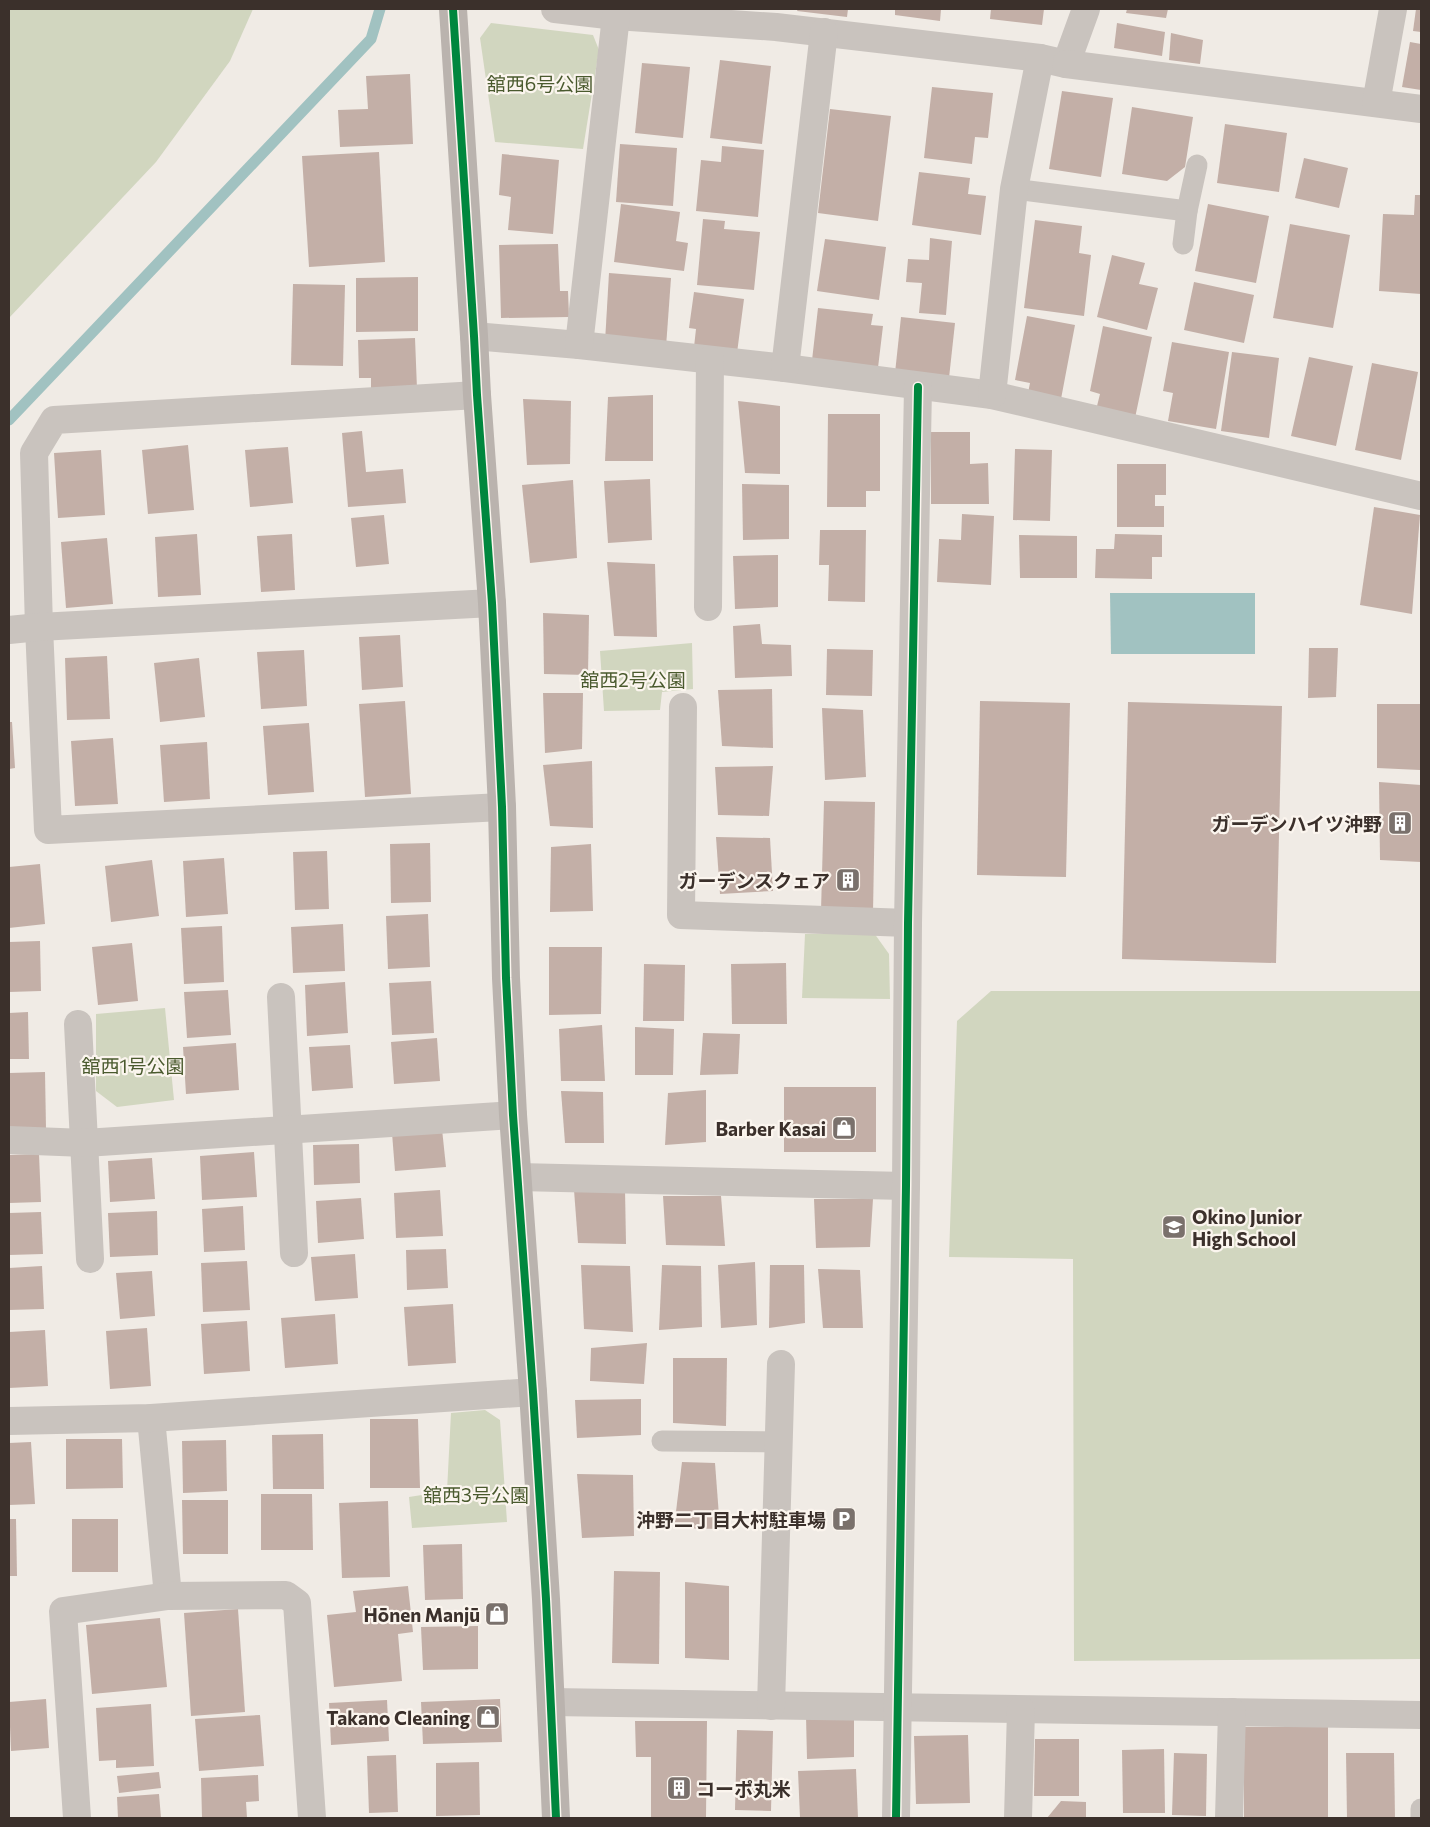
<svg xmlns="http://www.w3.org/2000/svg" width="1430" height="1827" viewBox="0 0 1430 1827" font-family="Commissioner,'Noto Sans JP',sans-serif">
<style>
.green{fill:#d1d6bf}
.water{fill:#a1c2c1}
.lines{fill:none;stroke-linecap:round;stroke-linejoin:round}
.stream{stroke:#a1c2c1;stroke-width:11}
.building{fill:#c3afa7}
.lane{stroke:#c9c3be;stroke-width:21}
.street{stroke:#c9c3be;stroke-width:28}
.secondary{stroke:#bab3ae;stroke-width:28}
.cycleway-casing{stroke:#fbf5ee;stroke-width:11}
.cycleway{stroke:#00873e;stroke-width:8}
.labels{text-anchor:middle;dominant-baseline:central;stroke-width:4.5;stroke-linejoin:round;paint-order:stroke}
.park-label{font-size:19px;fill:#4a5a2e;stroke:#fbf5ee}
.poi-label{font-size:19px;font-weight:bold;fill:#3b302b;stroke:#fbf5ee;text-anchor:end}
</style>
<rect width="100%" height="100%" fill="#f0ebe5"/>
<g class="green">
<path d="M9,9H253L230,61L156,162L9,318Z"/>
<path d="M491,23L593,35L599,50L583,149L495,142L480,38Z"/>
<path d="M692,643L693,689L662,692L660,710L604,711L600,651Z"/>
<path d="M874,933L889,954L890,999L802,998L805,934Z"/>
<path d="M991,991H1421V1659L1074,1661L1073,1259L949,1257L957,1021Z"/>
<path d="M165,1008L174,1100L117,1107L96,1091V1014Z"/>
<path d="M485,1410L500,1420L507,1522L412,1528L409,1497L447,1491L451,1413Z"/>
</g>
<path class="water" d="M1110,593H1255V654H1111Z"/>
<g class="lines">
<path class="stream" d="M9,420L371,39L380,9"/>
</g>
<g class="building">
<path d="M798,9H848L847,17L797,11Z"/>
<path d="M895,9H941L940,21L895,15Z"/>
<path d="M991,9H1044L1042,25L990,19Z"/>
<path d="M1127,9H1168L1166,18L1126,13Z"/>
<path d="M1416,9H1421V32L1413,31Z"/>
<path d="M1117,23L1165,32L1162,56L1114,48Z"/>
<path d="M1171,33L1203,40L1200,64L1169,60Z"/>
<path d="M1410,42L1421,44V90L1402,87Z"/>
<path d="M720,60L771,66L762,144L710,138Z"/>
<path d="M642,63L690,67L683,138L635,133Z"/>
<path d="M410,74L413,144L340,147L338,110L368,109L366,76Z"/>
<path d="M932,87L993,93L988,138L975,137L972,164L924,158Z"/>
<path d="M1062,91L1113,98L1101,177L1049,169Z"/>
<path d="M1132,107L1193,117L1185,167L1167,181L1122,174Z"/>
<path d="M830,109L891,116L878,221L818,213Z"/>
<path d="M1225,124L1287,133L1279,192L1217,183Z"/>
<path d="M620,144L677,148L673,206L616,202Z"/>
<path d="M722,146L764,150L758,217L696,211L701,160L721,162Z"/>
<path d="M379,152L385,262L309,267L302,156Z"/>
<path d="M502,154L559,160L553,234L508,230L511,197L499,195Z"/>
<path d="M1304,158L1348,168L1339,208L1295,198Z"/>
<path d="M919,172L970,178L968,194L986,196L981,235L912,225Z"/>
<path d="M1415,195H1421V294L1379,291L1383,214L1414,215Z"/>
<path d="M621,204L680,212L676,241L688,243L684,271L614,262Z"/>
<path d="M1208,204L1269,216L1256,283L1195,271Z"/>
<path d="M703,219L725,221L724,229L760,232L754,290L697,285Z"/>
<path d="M1035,220L1082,226L1079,253L1091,255L1084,316L1024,308Z"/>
<path d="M1290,224L1350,235L1333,328L1273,318Z"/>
<path d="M930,238L952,241L946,315L919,313L922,283L906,282L908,259L929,260Z"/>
<path d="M825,239L886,247L879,300L817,291Z"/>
<path d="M558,244L560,291H568L569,317L501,318L499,245Z"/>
<path d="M1112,255L1145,263L1139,284L1158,288L1147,330L1097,317Z"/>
<path d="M609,273L671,278L666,347L605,342Z"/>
<path d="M418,277V331L356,332V278Z"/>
<path d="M1194,282L1254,295L1244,343L1184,330Z"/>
<path d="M293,284L345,285L343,366L291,365Z"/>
<path d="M694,292L744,299L737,353L694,347L696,329L689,328Z"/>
<path d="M818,308L873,314L871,325L883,326L877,376L811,369Z"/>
<path d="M1027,316L1075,325L1061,399L1028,393L1030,383L1015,380Z"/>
<path d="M901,317L955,323L949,378L895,373Z"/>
<path d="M1103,326L1152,337L1135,418L1096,410L1100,394L1090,391Z"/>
<path d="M415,338L417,389L371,390V378H359L358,340Z"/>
<path d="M1172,342L1229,352L1216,429L1168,421L1173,393L1163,391Z"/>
<path d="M1232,352L1279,358L1269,438L1221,431Z"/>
<path d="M1309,357L1353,366L1336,446L1291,436Z"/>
<path d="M1372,363L1418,372L1401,460L1355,450Z"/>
<path d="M653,395V461H605L608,397Z"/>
<path d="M523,399L571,401L570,464L527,465Z"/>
<path d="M738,401L780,406V474L745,473Z"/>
<path d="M828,414H880V491H866V507H827Z"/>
<path d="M362,431L366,472L403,469L406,503L348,507L342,433Z"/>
<path d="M931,432H970V464L988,463L989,504H931Z"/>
<path d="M188,445L194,510L148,514L142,450Z"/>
<path d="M288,447L293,503L250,507L245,450Z"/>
<path d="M1015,449L1052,450L1050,521L1013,520Z"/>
<path d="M101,450L105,515L58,518L54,453Z"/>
<path d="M1117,464H1166V495H1155V506H1164V527H1117Z"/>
<path d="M650,479L652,540L608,543L604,481Z"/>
<path d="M573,480L577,558L530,563L522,485Z"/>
<path d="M742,484L789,485V539L743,540Z"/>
<path d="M1374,507L1420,515L1412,614L1360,605Z"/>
<path d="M962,514L994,516L991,585L937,582L939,539L961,540Z"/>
<path d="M384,515L389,564L356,567L351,518Z"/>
<path d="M820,530H866L865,602L828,601L829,565H819Z"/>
<path d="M197,534L201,595L158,597L155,537Z"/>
<path d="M292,534L295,590L261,592L257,536Z"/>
<path d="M1115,534L1162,535V557H1152V579L1095,578L1096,549H1114Z"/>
<path d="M1019,535L1077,536V578H1020Z"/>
<path d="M107,538L113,604L66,608L61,542Z"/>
<path d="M778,555V607L735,609L733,556Z"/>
<path d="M607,562L655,564L657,637L614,636Z"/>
<path d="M543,613L589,615L588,675L544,674Z"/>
<path d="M760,624L762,644L791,645L792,676L735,678L733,626Z"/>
<path d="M400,635L403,687L362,690L359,637Z"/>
<path d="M1309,648H1338L1336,697L1308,698Z"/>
<path d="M827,649L873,650L872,696L826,695Z"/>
<path d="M304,650L307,706L261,709L257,652Z"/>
<path d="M107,656L110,719L67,720L65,658Z"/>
<path d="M199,658L205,717L160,722L154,663Z"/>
<path d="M772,689L773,748L722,746L718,690Z"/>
<path d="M543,693H583L582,749L545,753Z"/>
<path d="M405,701L411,794L365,797L359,704Z"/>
<path d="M980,701L1070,703L1066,877L977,875Z"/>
<path d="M1128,702L1282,706L1276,963L1122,959Z"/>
<path d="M1377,704H1421L1420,770L1377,768Z"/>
<path d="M822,708L863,710L866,777L825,780Z"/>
<path d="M9,722H12L15,768L9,769Z"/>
<path d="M309,723L314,792L268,795L263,726Z"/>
<path d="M113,738L118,804L75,806L71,741Z"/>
<path d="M207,742L210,799L164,802L160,745Z"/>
<path d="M592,761L593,828L550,826L543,765Z"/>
<path d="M773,766L769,816L718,815L715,767Z"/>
<path d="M1379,782L1421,785V862L1380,860Z"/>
<path d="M824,801L875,802L873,912L821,911Z"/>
<path d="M716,837L770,838L773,891L720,894Z"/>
<path d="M430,843L431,902L391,903L390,844Z"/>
<path d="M591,844L593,911L550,912L551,847Z"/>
<path d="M327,851L329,909L295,910L293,852Z"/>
<path d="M224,858L228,914L186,917L183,861Z"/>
<path d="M152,860L159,916L111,922L105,866Z"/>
<path d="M40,864L45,924L9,928V867Z"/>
<path d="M428,914L430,967L388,969L386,916Z"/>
<path d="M343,924L345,971L293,973L291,927Z"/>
<path d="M222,926L224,982L184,984L181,928Z"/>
<path d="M40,941L41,991L9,992V942Z"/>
<path d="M132,943L138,1001L98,1005L92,947Z"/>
<path d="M549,947H602L601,1014L549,1015Z"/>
<path d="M786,963L787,1024H732L731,964Z"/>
<path d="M644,964L685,965L684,1021H643Z"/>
<path d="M431,981L434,1033L392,1035L389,983Z"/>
<path d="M345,982L348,1033L307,1036L305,985Z"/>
<path d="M228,990L231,1035L187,1038L184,992Z"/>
<path d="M28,1012L29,1059H9V1013Z"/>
<path d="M602,1025L605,1081H561L559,1029Z"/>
<path d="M635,1027L674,1029L673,1075H635Z"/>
<path d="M703,1033L740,1034L738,1074L700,1075Z"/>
<path d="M437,1038L440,1081L394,1084L391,1042Z"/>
<path d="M236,1043L239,1090L186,1094L183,1047Z"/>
<path d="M350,1045L353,1088L312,1091L309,1047Z"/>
<path d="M45,1072L46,1129L9,1130V1073Z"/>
<rect x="784" y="1087" width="92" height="65"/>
<path d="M706,1090V1142L665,1145L668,1093Z"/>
<path d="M561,1091L603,1092L604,1143H565Z"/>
<path d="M442,1129L446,1167L395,1171L392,1133Z"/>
<path d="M359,1144L360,1183L314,1185L313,1145Z"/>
<path d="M254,1152L257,1197L202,1200L200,1156Z"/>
<path d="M39,1154L41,1202L9,1203V1155Z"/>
<path d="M152,1158L155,1199L110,1202L108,1161Z"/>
<path d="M625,1189L626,1244L578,1243L574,1190Z"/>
<path d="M440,1190L443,1236L396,1238L394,1193Z"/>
<path d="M663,1196H721L725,1246L666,1245Z"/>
<path d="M361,1198L364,1239L318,1243L316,1201Z"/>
<path d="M814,1199H873L870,1247L816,1248Z"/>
<path d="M243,1206L245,1250L204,1252L202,1209Z"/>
<path d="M157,1211L158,1255L110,1257L108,1213Z"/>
<path d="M41,1212L43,1254L9,1255V1213Z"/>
<path d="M446,1249L448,1288L407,1290L406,1250Z"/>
<path d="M355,1254L358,1298L315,1301L311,1257Z"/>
<path d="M247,1261L250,1310L203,1312L201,1263Z"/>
<path d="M755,1262L757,1325L721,1328L718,1265Z"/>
<path d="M581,1265L630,1266L633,1332L584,1329Z"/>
<path d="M662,1265L701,1266L702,1327L659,1330Z"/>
<path d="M770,1265H804L805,1323L769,1328Z"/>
<path d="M42,1266L44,1309L9,1310V1268Z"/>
<path d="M818,1269L860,1270L863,1328H823Z"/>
<path d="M152,1271L155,1316L120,1319L116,1273Z"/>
<path d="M453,1304L456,1363L408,1366L404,1307Z"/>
<path d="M335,1314L338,1364L285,1368L281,1318Z"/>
<path d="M247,1321L250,1371L204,1374L201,1324Z"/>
<path d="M147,1328L151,1386L110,1389L106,1331Z"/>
<path d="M45,1330L48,1386L9,1388V1332Z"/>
<path d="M647,1343L644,1384L590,1381L591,1348Z"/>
<path d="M673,1358H727L726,1426L673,1423Z"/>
<path d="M641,1399V1435L577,1438L575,1400Z"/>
<path d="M370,1419H418L420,1488H370Z"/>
<path d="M323,1434L324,1489H273L272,1435Z"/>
<path d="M66,1439H122L123,1488L66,1489Z"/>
<path d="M226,1440L227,1491L183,1493L182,1441Z"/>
<path d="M31,1442L35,1504L9,1505V1443Z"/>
<path d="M682,1462L715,1463L720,1529L674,1528Z"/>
<path d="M577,1474L633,1475L634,1536L582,1538Z"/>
<path d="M261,1494H312L313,1550H261Z"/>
<path d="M182,1500H228V1554H183Z"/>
<path d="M388,1501L390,1577L342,1578L339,1503Z"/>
<path d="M9,1519H16L17,1576H9Z"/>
<rect x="72" y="1519" width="46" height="53"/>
<path d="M462,1544L463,1599L425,1600L423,1545Z"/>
<path d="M614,1571L660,1572L659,1664L612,1663Z"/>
<path d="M685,1582L729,1586V1660L685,1658Z"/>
<path d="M408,1586L413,1632L398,1634L402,1681L334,1687L327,1615L356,1612L353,1591Z"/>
<path d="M238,1609L245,1712L191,1716L184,1613Z"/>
<path d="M160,1618L167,1687L92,1694L86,1625Z"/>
<path d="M478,1626V1669L423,1670L421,1627Z"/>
<path d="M46,1699L49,1748L11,1751L9,1702Z"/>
<path d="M500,1699L502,1742L423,1744L421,1702Z"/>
<path d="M387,1700L389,1741L331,1745L329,1703Z"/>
<path d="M151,1704L154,1766L116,1768V1760L99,1761L96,1708Z"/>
<path d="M854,1714V1757L807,1759L806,1716Z"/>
<path d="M260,1715L264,1766L199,1771L195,1719Z"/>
<path d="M635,1721H707L706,1818H651V1757H636Z"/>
<path d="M1244,1727H1328V1817L1244,1818Z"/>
<path d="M737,1730L773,1731L771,1811L735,1810Z"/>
<path d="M968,1735L970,1803L916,1804L914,1736Z"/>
<path d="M1035,1739H1079V1796H1034Z"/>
<path d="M1164,1749L1165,1813H1123L1122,1750Z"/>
<path d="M1174,1753L1207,1754L1206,1816L1172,1815Z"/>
<path d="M1346,1753H1394L1395,1818H1347Z"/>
<path d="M396,1755L398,1812L369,1813L367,1756Z"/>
<path d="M479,1762L480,1815L436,1816V1763Z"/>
<path d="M856,1769L858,1818H800L798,1771Z"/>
<path d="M159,1772L161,1788L119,1793L117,1776Z"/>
<path d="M258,1775L259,1801L246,1802L247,1818H202L201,1778Z"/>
<path d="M159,1794L161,1818H118L117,1797Z"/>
<path d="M1061,1801L1086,1802V1818H1047Z"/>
</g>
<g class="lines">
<g class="lane">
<path d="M1014,189L1187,211L1183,244"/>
<path d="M1187,211L1197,165"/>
<path d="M662,1441L780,1442"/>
<path d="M1421,1818V1809"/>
</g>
<g class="street">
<path d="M555,9L616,16L776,27L1040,58L1066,64L1086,9"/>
<path d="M1066,64L1421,109"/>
<path d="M1376,103L1393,9"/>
<path d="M474,336L579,345L785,368L992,395L1421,496"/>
<path d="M579,345L616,16"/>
<path d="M785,368L824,32"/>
<path d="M477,395L54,420L34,453L39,627L48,830L502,807"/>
<path d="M992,395L1014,189L1040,58"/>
<path d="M708,607L710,360"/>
<path d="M9,630L39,627L492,603"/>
<path d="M683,707L681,915L908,923"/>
<path d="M281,997L294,1253"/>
<path d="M78,1024L90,1259"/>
<path d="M9,1140L85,1143L513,1115"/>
<path d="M518,1177L906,1186"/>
<path d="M151,1418L168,1596"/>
<path d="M9,1421L151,1418L533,1392"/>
<path d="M551,1702L1421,1715"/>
<path d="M771,1706L781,1364"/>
<path d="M77,1818L63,1611L168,1596L286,1595L297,1603L312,1818"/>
<path d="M896,1818L906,1186L908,923L918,387"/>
<path d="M1018,1818L1021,1710"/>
<path d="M1229,1818L1232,1712"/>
</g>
<path class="secondary" d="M453,9L474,336L477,395L492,603L502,807L506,978L513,1115L533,1392L546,1599L556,1818"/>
<defs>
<g id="cycleway">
<path d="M453,9L474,336L477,395L492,603L502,807L506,978L513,1115L533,1392L546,1599L556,1818"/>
<path d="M896,1818L906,1186L908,923L918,387"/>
</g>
</defs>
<use href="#cycleway" class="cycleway-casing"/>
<use href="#cycleway" class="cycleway"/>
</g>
<defs>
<symbol id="building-square" viewBox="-11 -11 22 22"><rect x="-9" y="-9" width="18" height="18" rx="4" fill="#7a716c" stroke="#fbf5ee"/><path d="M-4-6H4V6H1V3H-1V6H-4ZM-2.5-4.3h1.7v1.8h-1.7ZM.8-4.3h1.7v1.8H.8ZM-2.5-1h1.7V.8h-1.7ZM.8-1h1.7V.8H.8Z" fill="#fff"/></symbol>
<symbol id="shop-square" viewBox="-11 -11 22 22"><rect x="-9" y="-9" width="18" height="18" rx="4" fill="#7a716c" stroke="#fbf5ee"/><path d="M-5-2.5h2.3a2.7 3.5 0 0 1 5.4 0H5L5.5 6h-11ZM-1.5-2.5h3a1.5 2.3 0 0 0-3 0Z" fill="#fff"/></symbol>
<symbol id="school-square" viewBox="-11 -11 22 22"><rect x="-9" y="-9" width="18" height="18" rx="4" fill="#7a716c" stroke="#fbf5ee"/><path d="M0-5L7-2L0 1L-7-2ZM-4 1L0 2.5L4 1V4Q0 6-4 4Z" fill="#fff"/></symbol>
<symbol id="parking-square" viewBox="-11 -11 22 22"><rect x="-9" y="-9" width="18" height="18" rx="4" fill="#7a716c" stroke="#fbf5ee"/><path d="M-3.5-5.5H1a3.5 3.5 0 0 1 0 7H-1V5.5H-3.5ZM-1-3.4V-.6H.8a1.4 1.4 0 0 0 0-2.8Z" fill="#fff"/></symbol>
</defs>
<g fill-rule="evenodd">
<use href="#building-square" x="1386" y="809" width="28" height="28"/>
<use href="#building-square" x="834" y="866" width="28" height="28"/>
<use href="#shop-square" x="830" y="1114" width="28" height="28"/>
<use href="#school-square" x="1160" y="1213" width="28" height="28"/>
<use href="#parking-square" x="830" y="1505" width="28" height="28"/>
<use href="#shop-square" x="483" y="1600" width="28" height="28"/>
<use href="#shop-square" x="474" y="1703" width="28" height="28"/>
<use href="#building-square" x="665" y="1774" width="28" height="28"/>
</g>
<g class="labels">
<g class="park-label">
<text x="540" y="83">舘西6号公園</text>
<text x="633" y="679">舘西2号公園</text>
<text x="133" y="1065">舘西1号公園</text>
<text x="476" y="1494">舘西3号公園</text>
</g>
<g class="poi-label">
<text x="1382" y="823">ガーデンハイツ沖野</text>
<text x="830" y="880">ガーデンスクェア</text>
<text x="826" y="1128">Barber Kasai</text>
<text x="1192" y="1216" text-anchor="start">Okino Junior<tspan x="1192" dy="22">High School</tspan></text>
<text x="826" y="1519">沖野二丁目大村駐車場</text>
<text x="480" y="1614">Hōnen Manjū</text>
<text x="470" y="1717">Takano Cleaning</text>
<text x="696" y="1788" text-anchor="start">コーポ丸米</text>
</g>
</g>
<rect width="1430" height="1827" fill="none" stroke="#3b302b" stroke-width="20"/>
</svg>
